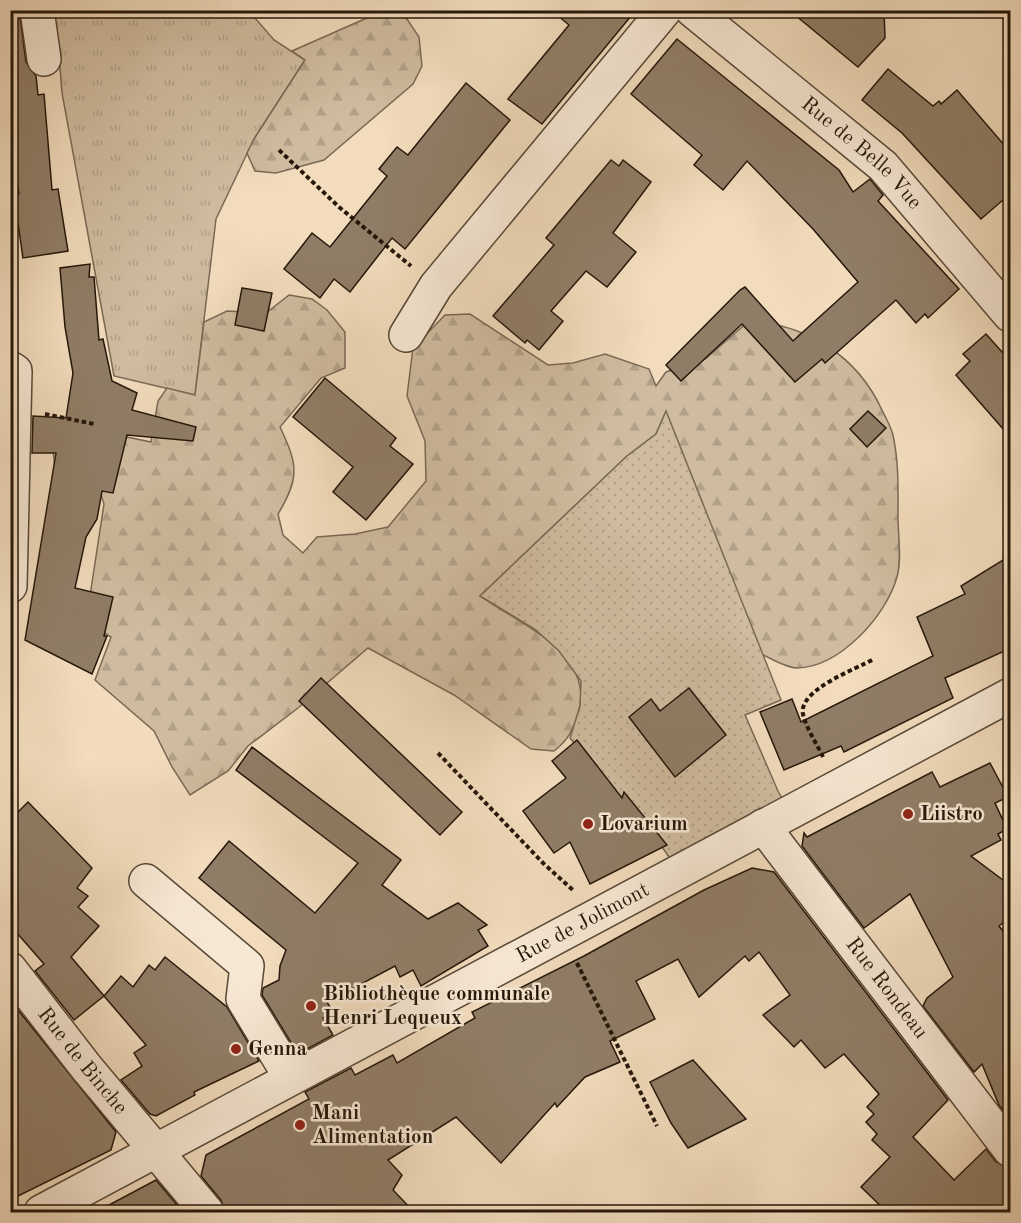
<svg xmlns="http://www.w3.org/2000/svg" width="1021" height="1223" viewBox="0 0 1021 1223" font-family="'Old Standard TT',serif">
<style>
.grass{fill:url(#grass-tufts);stroke:#7a6954;stroke-width:1.5}
.forest{fill:url(#forest-firs);stroke:#7a6954;stroke-width:1.5}
.park{fill:url(#park-dots);stroke:#7a6954;stroke-width:1.5}
.building{fill:#907d67;stroke:#25170a;stroke-width:1.5}
.lines{fill:none;stroke-linecap:round;stroke-linejoin:round}
.minor-casing{stroke:#584837;stroke-width:36}
.path{stroke:#25170a;stroke-width:4;stroke-dasharray:4.5 3;stroke-linecap:butt}
.minor{stroke:#f7e8d4;stroke-width:33}
.poi-dot{fill:#8f2418;stroke:#f7e8d4;stroke-width:2}
.labels{text-anchor:middle;dominant-baseline:central;stroke-width:5;stroke-linejoin:round;paint-order:stroke}
.street-label{font-size:21px;fill:#25170a;stroke:#f7e8d4}
.poi-label{font-size:21px;font-weight:bold;fill:#25170a;stroke:#f7e8d4;text-anchor:start}
</style>
<defs>
<pattern id="grass-tufts" width="24" height="20" patternUnits="userSpaceOnUse" patternTransform="scale(1.5)"><rect width="24" height="20" fill="#cfbb9f"/><path d="M3 7l-1-3M5 7V3M7 7l1-3M15 17l-1-3M17 17v-4M19 17l1-3" fill="none" stroke="#b2a088"/></pattern>
<pattern id="forest-firs" width="22" height="20" patternUnits="userSpaceOnUse" patternTransform="scale(1.5)"><rect width="22" height="20" fill="#cfbb9f"/><path d="M5 1l3.5 6h-7zM16 11l3.5 6h-7z" fill="#b2a088"/></pattern>
<pattern id="park-dots" width="8" height="8" patternUnits="userSpaceOnUse" patternTransform="scale(1.5)"><rect width="8" height="8" fill="#cfbb9f"/><path d="M2 2h.1M6 6h.1" fill="none" stroke="#b2a088" stroke-width="1.8" stroke-linecap="round"/></pattern>
</defs>
<rect width="100%" height="100%" fill="#f2dcbd"/>
<filter id="stains"><feTurbulence type="fractalNoise" baseFrequency=".00333" numOctaves="4"/><feColorMatrix values="0 0 0 0 .2 0 0 0 0 .09 0 0 0 0 .02 0 0 0 .5 -.17"/></filter>
<radialGradient id="worn" r=".72"><stop offset=".6" stop-color="#630" stop-opacity="0"/><stop offset="1" stop-color="#630" stop-opacity=".3"/></radialGradient>
<path class="grass" d="M37,11H249L274,40L305,60L254,139L216,219L195,395L114,376L62,93L59,55Z"/>
<g class="forest">
<path d="M394,13L407,19L419,37L422,66L413,84L324,160L276,173L255,171L247,153L254,139L305,60L292,51L369,17Z"/>
<path d="M289,295L312,299L327,310L345,332V368L321,378L280,427C298,465 300,477 278,514L283,535L303,553L317,537L355,534L388,527L426,481L425,441L407,396L413,348L445,315L470,314L548,365L573,363L605,354L649,369L656,386L666,372L705,359L749,321C808,325 857,356 882,410C886,418 891,427 893,435C899,463 898,490 898,517C898,535 902,560 897,577C886,616 840,667 797,668C787,668 772,659 763,655L760,688L702,502L666,412L656,434L627,456L480,596C518,623 597,654 578,714C572,732 568,740 554,751L531,749L454,695L368,648L298,708L248,746L228,771L190,795L172,767L154,731L95,680L111,637L86,622L104,504L98,486L55,467L52,443L69,425L151,442L158,401L167,388L195,395L204,322L227,311L266,313Z"/>
</g>
<path class="park" d="M666,411L781,700L745,715L778,791L790,812L679,871L662,847L570,738L580,706L581,681L559,651L536,630L480,596L627,456L656,434Z"/>
<g class="building">
<path d="M10,10H19L26,62L36,76L38,95L44,94L52,190L58,189L68,251L23,258L14,195L19,194L10,131Z"/>
<path d="M551,10H636L542,124L508,99L569,25Z"/>
<path d="M789,10H884L885,38L858,67Z"/>
<path d="M677,39L839,170L853,192L870,179L883,195L878,201L959,289L928,318L925,314L916,323L896,300L825,363L822,359L795,382L742,324L681,381L666,365L740,290L745,287L793,341L858,282L813,229L747,161L723,190L694,165L702,155L631,94Z"/>
<path d="M888,69L933,106L939,101L941,104L957,90L1011,153V193L981,219L902,133L862,100Z"/>
<path d="M466,83L510,120L405,249L392,238L350,292L334,279L320,298L284,269L312,233L330,247L387,176L379,169L397,147L408,155Z"/>
<path d="M611,160L619,166L623,160L651,182L613,233L636,252L607,287L586,271L551,311L563,321L539,350L527,340L525,343L493,316L554,245L546,238Z"/>
<path d="M90,264L89,277H94L99,340L103,339L112,381L137,393L132,410L196,427L193,441L127,435L113,493L102,491L97,519L86,537L75,588L113,597L104,636H107L92,674L25,640L56,453H32L33,416L66,418L73,373L65,327L60,268Z"/>
<path d="M242,288L272,293L264,331L235,325Z"/>
<path d="M986,334L1011,362V438L956,375L970,361L963,354Z"/>
<path d="M325,378L396,438L390,446L413,464L366,520L333,492L353,467L293,417Z"/>
<path d="M868,411L886,428L867,447L850,429Z"/>
<path d="M1011,555V648L945,678L953,698L844,752L841,746L784,770L760,712L792,699L801,722L933,656L917,617L965,594L961,586Z"/>
<path d="M321,678L462,812L440,835L299,701Z"/>
<path d="M689,688L726,735L675,777L629,717L651,699L660,711Z"/>
<path d="M577,740L622,798L624,792L667,845L590,884L570,842L554,853L523,811L566,778L552,761Z"/>
<path d="M252,747L401,860L382,885L428,919L458,903L487,925L478,930L488,946L421,986L413,970L400,977L395,966L327,1002L333,1012L323,1018L333,1035L298,1054L262,995L263,988L279,980L280,966L286,950L199,878L229,841L315,913L358,863L236,770Z"/>
<path d="M990,763L1008,797L995,803L1007,829L998,834L1001,840L971,856L1011,886V916L999,926L1011,941V1120L999,1105L982,1064L974,1072L923,1006L927,998L953,977L910,894L864,928L802,846L804,833L807,837L932,772L940,787Z"/>
<path d="M28,802L92,868L77,888L88,896L78,907L99,926L71,957L104,996L74,1020L35,971L44,964L10,925V820Z"/>
<path d="M752,868L774,872L948,1100L913,1137L954,1180L986,1149L996,1162L1011,1168V1212H887L861,1187L890,1157L872,1140L877,1134L866,1122L874,1114L867,1107L879,1094L844,1054L825,1068L801,1040L794,1047L763,1015L790,995L759,952L749,961L745,956L699,997L678,959L636,981L655,1019L610,1041L620,1062L585,1077L557,1107L555,1103L501,1163L456,1117L388,1160L402,1175L393,1190L414,1212H225L221,1200L201,1176L206,1155L309,1099L305,1092L351,1068L355,1075L393,1055L397,1063L475,1018L472,1012L584,956L704,890Z"/>
<path d="M165,957L227,1007L259,1061L194,1092L195,1095L156,1116L150,1114L121,1080L142,1066L134,1053L146,1045L104,996L121,976L133,987L149,965L155,970Z"/>
<path d="M10,1000L116,1132L111,1150L10,1200Z"/>
<path d="M693,1060L746,1119L688,1148L671,1123L650,1082Z"/>
<path d="M156,1180L183,1212H96Z"/>
</g>
<g class="lines">
<defs>
<g id="minor">
<path d="M37,10L44,59"/>
<path id="s1" d="M692,10L883,166L1010,315"/>
<path d="M406,335L436,286L665,10"/>
<path d="M10,368L15,371L10,586"/>
<path id="s2" d="M763,826L1010,1150"/>
<path d="M146,881L247,966L243,999L291,1078"/>
<path id="s3" d="M10,969L86,1067L207,1212"/>
<path id="s4" d="M41,1212L1010,695"/>
</g>
</defs>
<use href="#minor" class="minor-casing"/>
<g class="path">
<path d="M279,150L339,207L411,266"/>
<path d="M10,268L15,338"/>
<path d="M45,414L94,424"/>
<path d="M438,753L543,863L574,891"/>
<path d="M823,757C817,744 806,728 803,714C798,690 856,669 874,659"/>
<path d="M577,963L657,1126"/>
</g>
<use href="#minor" class="minor"/>
</g>
<g class="poi-dot">
<circle cx="908" cy="814" r="6"/>
<circle cx="588" cy="824" r="6"/>
<circle cx="311" cy="1006" r="6"/>
<circle cx="236" cy="1049" r="6"/>
<circle cx="300" cy="1125" r="6"/>
</g>
<g class="labels">
<g class="street-label">
<text stroke="none"><textPath href="#s1" startOffset="222">Rue de Belle Vue</textPath></text>
<text stroke="none"><textPath href="#s4" startOffset="614">Rue de Jolimont</textPath></text>
<text stroke="none"><textPath href="#s2" startOffset="204">Rue Rondeau</textPath></text>
<text stroke="none"><textPath href="#s3" startOffset="117">Rue de Binche</textPath></text>
</g>
<g class="poi-label">
<text x="920" y="814">Liistro</text>
<text x="600" y="824">Lovarium</text>
<text x="323" y="994">Bibliothèque communale<tspan x="323" dy="24">Henri Lequeux</tspan></text>
<text x="248" y="1049">Genna</text>
<text x="312" y="1113">Mani<tspan x="312" dy="24">Alimentation</tspan></text>
</g>
</g>
<rect width="1021" height="1223" fill="none" stroke="#f2dcbd" stroke-width="36"/>
<rect x="12" y="12" width="997" height="1199" fill="none" stroke="#25170a" stroke-width="3"/>
<rect x="18" y="18" width="985" height="1187" fill="none" stroke="#25170a" stroke-width="1.5"/>
<rect width="100%" height="100%" filter="url(#stains)"/>
<rect width="100%" height="100%" fill="url(#worn)"/>
</svg>
